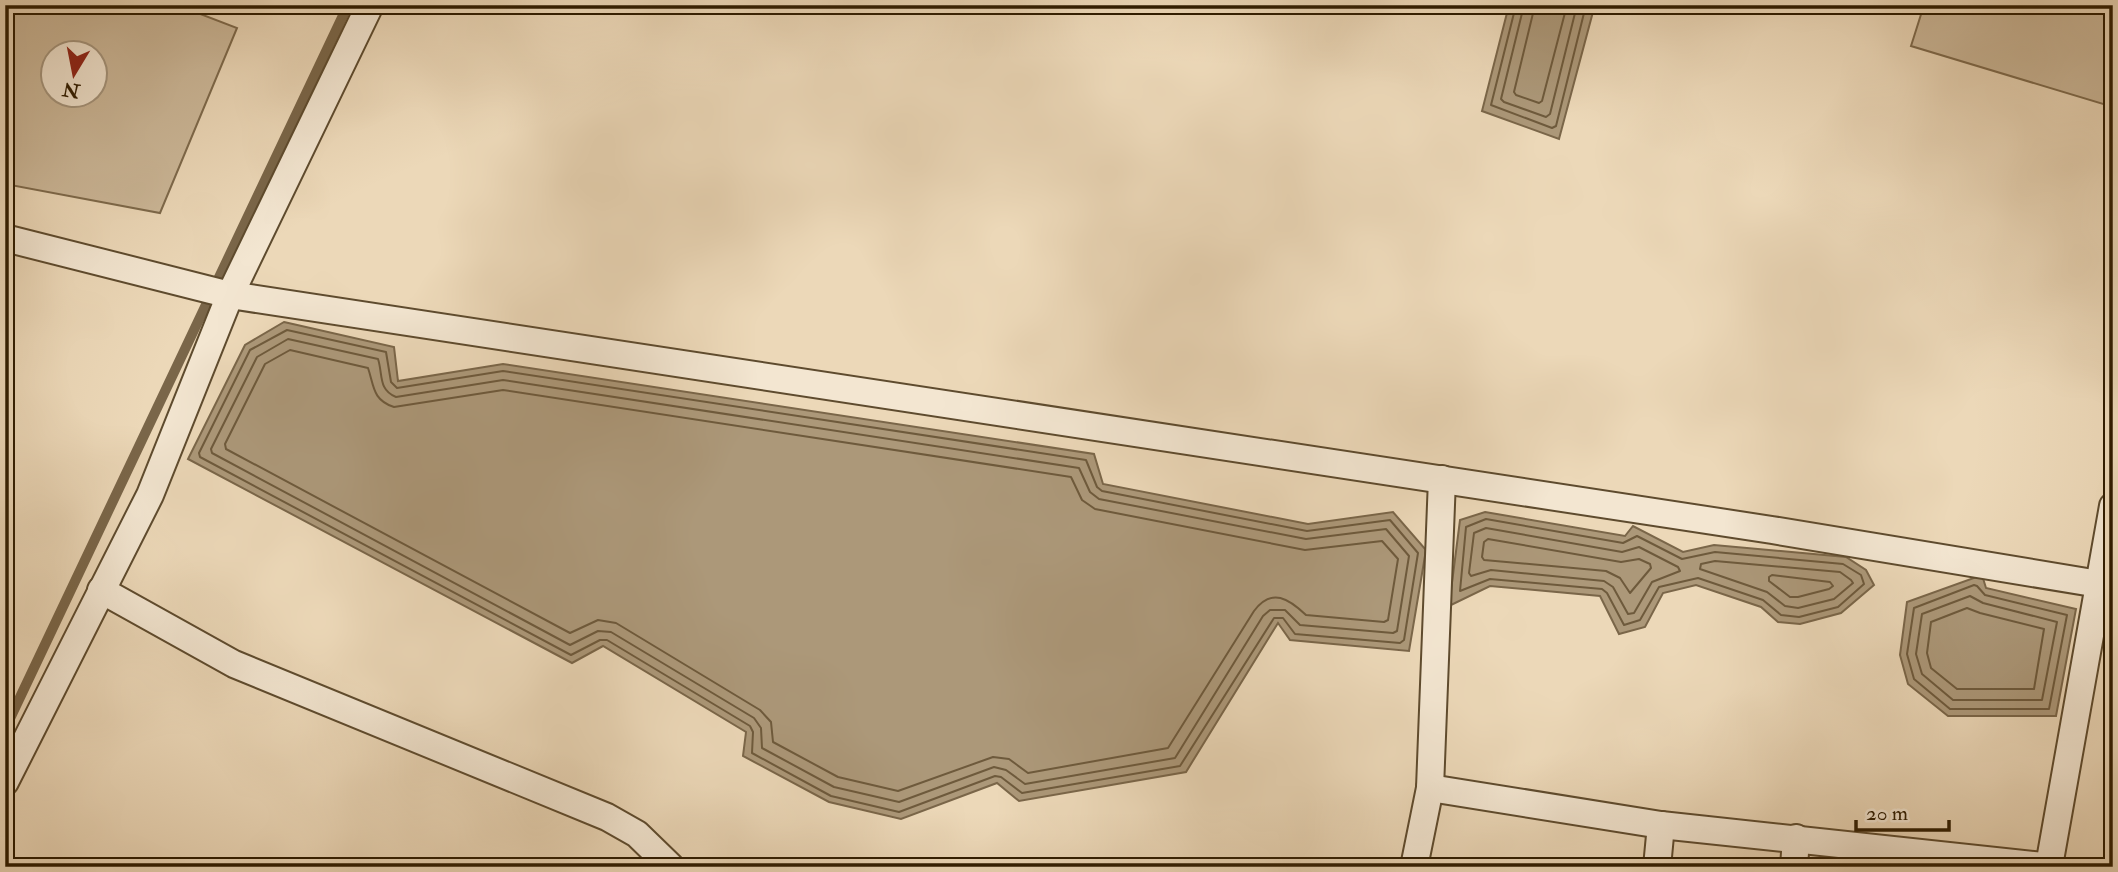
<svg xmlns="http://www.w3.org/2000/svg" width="2118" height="872" viewBox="0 0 2118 872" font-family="'IM FELL Double Pica',serif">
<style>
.green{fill:#ccb899;stroke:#7e6a4c;stroke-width:2;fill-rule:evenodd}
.water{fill:#ac9879;stroke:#7a6649;stroke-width:2}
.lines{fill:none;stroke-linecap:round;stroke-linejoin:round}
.shore{stroke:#6e5a3c;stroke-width:2}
.stream{stroke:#7a6649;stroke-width:10}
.minor-casing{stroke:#5e4b2e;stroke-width:30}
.minor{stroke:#f3e6d1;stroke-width:26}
</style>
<rect width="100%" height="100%" fill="#ecd8b8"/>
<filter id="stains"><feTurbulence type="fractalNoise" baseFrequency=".00286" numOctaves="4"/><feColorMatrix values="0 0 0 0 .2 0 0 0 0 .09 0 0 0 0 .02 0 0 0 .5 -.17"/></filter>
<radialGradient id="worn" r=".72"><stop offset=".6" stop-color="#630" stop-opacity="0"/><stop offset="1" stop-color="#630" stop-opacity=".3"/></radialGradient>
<g class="green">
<path d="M5,5H177L237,28L160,213L5,184ZM52,52H94V94H52Z"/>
<path d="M1924,5H2113V107L1911,46Z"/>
</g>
<g class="water">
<path d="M1509,5H1568L1594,8L1559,139L1482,111Z"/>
<path d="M284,322L394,347L398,381L503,364L1094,454L1103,484L1308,524L1393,512L1426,550L1409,651L1290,640L1278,623L1186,772L1019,801L997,783L901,819L829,802L743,756L746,732L603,646L572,663L188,459L245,345Z"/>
<path d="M1485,512L1625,536L1633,526L1683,552L1714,545L1846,557L1866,570L1874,585L1841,613L1800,624L1778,622L1761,607L1696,585L1663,593L1645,627L1619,634L1600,596L1490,586L1449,606L1460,520Z"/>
<path d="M1982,575L1986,588L2076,609L2056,716H1948L1908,684L1900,655L1907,602Z"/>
</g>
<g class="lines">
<g class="shore">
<path d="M1516,5L1491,105L1552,128L1556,126L1586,5"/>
<path d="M1524,5L1501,99L1504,102L1546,117L1550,114L1577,5"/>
<path d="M1535,5L1514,92L1516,95L1539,103L1542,101L1567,5"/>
<path d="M287,330L386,352L391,382L397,388L503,371L1086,460L1097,487L1102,491L1307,531L1390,520L1418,553L1404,640L1400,643L1295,634L1283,618H1274L1180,766L1022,793L1001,777L995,776L899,812L831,796L752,753L753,732L750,726L607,640H600L571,655L200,457L199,453L250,350Z"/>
<path d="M288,339L378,359C383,374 378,390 396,397L503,380L1079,468L1090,492L1099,499L1306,539L1386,529L1409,556L1397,631L1393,633L1300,625L1285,610H1270L1263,616L1175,758L1025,784L1006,770L994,767L899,802L834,787L762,748L761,728L754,718L611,632L598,631L570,645L212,453L211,449L257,357Z"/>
<path d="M290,350L368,368C374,385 372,400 394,407L503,390L1071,477L1082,500L1095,509L1305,550L1382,541L1398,559L1388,620L1384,622L1306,615C1289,599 1272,587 1254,611L1168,748L1028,773L1009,759L993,757L898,791L838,777L773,742L771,722L760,710L616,623L598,620L570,633L226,449L225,444L265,364Z"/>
<path d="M1486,519L1623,543L1637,536L1682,559L1715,552L1843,564L1861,575L1864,584L1838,607L1799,617L1781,615L1763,600L1698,578L1659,587L1640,620L1624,625L1607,593L1602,589L1490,579L1460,591L1466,527Z"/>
<path d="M1486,528L1622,552L1639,547L1678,567L1680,571L1652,582L1634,613L1628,614L1613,587L1604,581L1491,570L1471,576L1469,573L1474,533Z"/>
<path d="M1488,539L1621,562L1639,559L1650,564L1651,568L1630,593L1620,578L1606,571L1484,560L1482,557L1484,542Z"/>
<path d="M1715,561L1840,572L1851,580L1853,583L1834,599L1798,608L1785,606L1767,592L1700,569L1701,564Z"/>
<path d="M1772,575L1830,582L1833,586L1829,589L1798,597H1790L1769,581V577Z"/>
<path d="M1974,585L1977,586L1985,595L2067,615L2049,709H1950L1914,679L1907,654L1914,608Z"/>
<path d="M1970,596L1983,603L2057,622L2042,700H1953L1922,674L1916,654L1922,614Z"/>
<path d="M1967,608L1980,613L2044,629L2034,689H1957L1931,668L1927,653L1931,622Z"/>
</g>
<path class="stream" d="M5,729L348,5"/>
<defs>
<g id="minor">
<path d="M5,238L230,295L1772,530L2099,584"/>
<path d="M101,590L234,664L607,817L637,834L671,867"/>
<path d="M5,782L150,495L230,295L370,5"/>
<path d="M1430,788L1661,825L2053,867"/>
<path d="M2049,866L2113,506"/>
<path d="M1414,867L1430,788L1442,479"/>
<path d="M1657,867L1661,825"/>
<path d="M1794,867L1796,838"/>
</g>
</defs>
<use href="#minor" class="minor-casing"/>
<use href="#minor" class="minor"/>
</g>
<rect width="2118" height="872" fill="none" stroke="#ecd8b8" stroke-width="28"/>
<rect x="7" y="7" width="2104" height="858" fill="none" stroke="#2f1c00" stroke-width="3.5"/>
<rect x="14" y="14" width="2090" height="844" fill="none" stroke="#2f1c00" stroke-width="2"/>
<g transform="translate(74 74) rotate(190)"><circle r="33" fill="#f3e6d1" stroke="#a5957d" stroke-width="2"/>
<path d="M0-5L12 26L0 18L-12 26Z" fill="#8f2418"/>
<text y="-10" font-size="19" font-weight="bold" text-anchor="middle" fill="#2f1c00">N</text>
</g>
<path d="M1856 820v10h93v-10" fill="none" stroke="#2f1c00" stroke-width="3.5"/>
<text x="1866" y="820" font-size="21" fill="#2f1c00" stroke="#f3e6d1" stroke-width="5" paint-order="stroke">20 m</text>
<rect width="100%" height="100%" filter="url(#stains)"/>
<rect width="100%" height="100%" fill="url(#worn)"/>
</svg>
